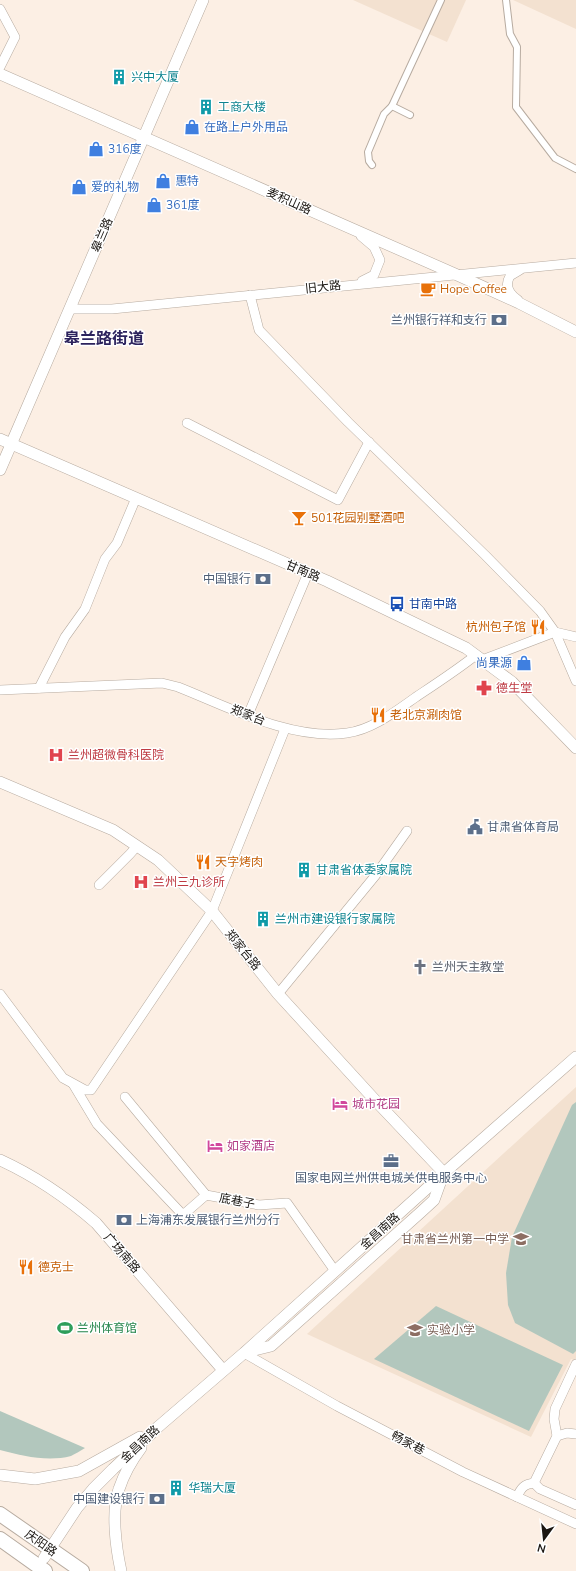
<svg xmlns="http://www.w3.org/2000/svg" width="576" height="1571" viewBox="0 0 576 1571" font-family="'Nunito Sans','Noto Sans SC',sans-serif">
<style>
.built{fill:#f3e1d0}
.green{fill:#b2c7bd}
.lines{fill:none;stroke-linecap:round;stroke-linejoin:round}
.pedestrian-casing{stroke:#b7aba0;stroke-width:8}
.minor-casing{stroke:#b7aba0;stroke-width:10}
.tertiary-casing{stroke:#b7aba0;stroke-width:12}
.primary-casing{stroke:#b7aba0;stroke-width:16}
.pedestrian{stroke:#fff;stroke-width:6}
.minor{stroke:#fff;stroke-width:9}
.tertiary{stroke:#fff;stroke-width:11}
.primary{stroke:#fff;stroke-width:14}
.labels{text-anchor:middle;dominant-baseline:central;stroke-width:3;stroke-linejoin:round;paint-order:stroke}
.culture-label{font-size:12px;fill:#0d838f;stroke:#fff;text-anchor:start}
.shop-label{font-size:12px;fill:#366cbe;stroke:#fff;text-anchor:start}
.street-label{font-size:12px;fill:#1b1713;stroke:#fff}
.food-label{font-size:12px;fill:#c56008;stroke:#fff;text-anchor:start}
.service-label{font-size:12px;fill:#4e5e75;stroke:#fff;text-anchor:end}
.transit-label{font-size:12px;fill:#164399;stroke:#fff;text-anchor:start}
.health-label{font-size:12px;fill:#be3a42;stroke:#fff;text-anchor:start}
.worship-label{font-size:12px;fill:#5b616d;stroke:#fff;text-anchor:start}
.hotel-label{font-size:12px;fill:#b23c85;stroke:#fff;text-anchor:start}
.education-label{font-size:12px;fill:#785e54;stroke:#fff;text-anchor:end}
.leisure-label{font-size:12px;fill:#27864d;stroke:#fff;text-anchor:start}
.district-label{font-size:16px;font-weight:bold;fill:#2c235d;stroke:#fff}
</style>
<rect width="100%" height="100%" fill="#fcefe4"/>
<g class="built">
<path d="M353,0H466L447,42Z"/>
<path d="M513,0H576V29Z"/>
<path d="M576,1087V1361L571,1359L531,1437L307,1334Z"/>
</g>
<g class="green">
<path d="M576,1102V1351L573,1354L515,1323L508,1305L506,1273L512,1237L572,1105Z"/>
<path d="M436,1306L563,1365L529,1431L374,1359Z"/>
<path d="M0,1411L85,1448C80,1451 75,1454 71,1456C48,1462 22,1456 0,1450Z"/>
</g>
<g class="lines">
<defs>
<g id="pedestrian">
<path d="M506,0L510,34L517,47L516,107L555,158L576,169"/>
<path d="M392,106L410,115"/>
<path d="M372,165L369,161L368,152L384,114L392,106L441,0"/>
</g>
<g id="minor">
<path d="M0,9L15,37L0,67"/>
<path d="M361,236L374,247L380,260L374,275L362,281"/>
<path d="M250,295L259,330L348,422L485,555L540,611L555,632L576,681"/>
<path d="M518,300C509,294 504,286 510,276L520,270"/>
<path d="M70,309H112L576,263"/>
<path d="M187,423L338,500L369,442"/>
<path d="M482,660L555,632L576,637"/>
<path d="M39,688L65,637L85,609L105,559L117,543L136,498"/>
<path d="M0,690L162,683L178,687C229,707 291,741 347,733C372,730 396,711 416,697C437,683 457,670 476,655"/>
<path d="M248,715L308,573"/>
<path d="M99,885L130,854L137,846"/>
<path d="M0,994L63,1078L85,1090H91L212,911L285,729"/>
<path d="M278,994L375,876L407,831"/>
<path d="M73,1084L97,1124L183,1215L206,1195"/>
<path d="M125,1097L206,1195L259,1205L287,1203L335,1271"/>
<path d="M244,1353L337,1406L463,1472L576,1524"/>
<path d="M557,1436L567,1433L576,1434"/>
<path d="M534,1483L540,1489L576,1505"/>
<path d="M517,1497C521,1488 524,1484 534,1483L557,1436L554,1419L555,1409L576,1364"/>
</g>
<g id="tertiary">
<path d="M0,74L455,274L519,303L576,332"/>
<path d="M0,439L327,581L466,648L512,682L576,748"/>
<path d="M0,470L203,0"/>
<path d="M0,782L113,830L158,860L212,911L278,994L374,1099L444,1173"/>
<path d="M0,1160C35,1176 67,1198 96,1223L223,1370"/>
<path d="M246,1352L271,1346L421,1212L434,1200L443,1175"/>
<path d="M0,1475L35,1479L79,1471L140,1437"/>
<path d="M44,1558L77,1508L93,1489L113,1469L158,1427L244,1353L444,1173L576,1057"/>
<path d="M121,1571C116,1548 111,1511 119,1489C124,1474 132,1460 141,1448"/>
</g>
<g id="primary">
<path d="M0,1514L82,1571"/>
<path d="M0,1539L45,1571"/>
</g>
</defs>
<use href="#pedestrian" class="pedestrian-casing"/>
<use href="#minor" class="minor-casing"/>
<use href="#tertiary" class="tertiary-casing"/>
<use href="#primary" class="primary-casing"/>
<use href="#pedestrian" class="pedestrian"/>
<use href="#minor" class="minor"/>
<use href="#tertiary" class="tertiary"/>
<use href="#primary" class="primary"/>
</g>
<defs>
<symbol id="building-bare" viewBox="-9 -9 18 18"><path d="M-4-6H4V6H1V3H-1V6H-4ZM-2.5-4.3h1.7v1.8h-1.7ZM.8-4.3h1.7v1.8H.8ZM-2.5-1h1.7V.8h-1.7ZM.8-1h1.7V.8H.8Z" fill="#0f9aa8" stroke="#fff" stroke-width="2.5" paint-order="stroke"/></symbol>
<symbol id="shop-bare" viewBox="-9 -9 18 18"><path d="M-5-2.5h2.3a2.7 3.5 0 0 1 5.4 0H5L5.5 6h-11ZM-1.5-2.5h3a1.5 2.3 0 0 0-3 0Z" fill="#3f7fe0" stroke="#fff" stroke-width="2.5" paint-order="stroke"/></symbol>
<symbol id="cafe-bare" viewBox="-9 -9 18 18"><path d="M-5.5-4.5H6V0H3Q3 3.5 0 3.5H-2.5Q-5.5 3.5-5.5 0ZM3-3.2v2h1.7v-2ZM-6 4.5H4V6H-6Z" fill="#e8710a" stroke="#fff" stroke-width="2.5" paint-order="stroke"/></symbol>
<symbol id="bank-bare" viewBox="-9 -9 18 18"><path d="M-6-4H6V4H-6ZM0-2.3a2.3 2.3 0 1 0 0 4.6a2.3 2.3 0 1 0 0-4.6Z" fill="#5c6f8a" stroke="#fff" stroke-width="2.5" paint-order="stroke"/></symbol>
<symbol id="bar-bare" viewBox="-9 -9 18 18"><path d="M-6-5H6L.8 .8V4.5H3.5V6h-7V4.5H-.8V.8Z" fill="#e8710a" stroke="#fff" stroke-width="2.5" paint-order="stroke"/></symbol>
<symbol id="bus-bare" viewBox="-9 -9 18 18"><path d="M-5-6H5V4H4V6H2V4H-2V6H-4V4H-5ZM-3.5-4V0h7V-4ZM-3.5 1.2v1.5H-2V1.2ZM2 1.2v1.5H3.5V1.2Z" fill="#1a4fb4" stroke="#fff" stroke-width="2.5" paint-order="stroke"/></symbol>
<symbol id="restaurant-bare" viewBox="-9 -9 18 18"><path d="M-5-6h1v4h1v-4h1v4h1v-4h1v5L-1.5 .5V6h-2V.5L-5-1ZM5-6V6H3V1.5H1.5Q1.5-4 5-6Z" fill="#e8710a" stroke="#fff" stroke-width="2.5" paint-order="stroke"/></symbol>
<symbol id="pharmacy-bare" viewBox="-9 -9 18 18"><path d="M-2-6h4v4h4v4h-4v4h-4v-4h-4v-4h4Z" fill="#e0444e" stroke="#fff" stroke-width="2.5" paint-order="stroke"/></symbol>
<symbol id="hospital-bare" viewBox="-9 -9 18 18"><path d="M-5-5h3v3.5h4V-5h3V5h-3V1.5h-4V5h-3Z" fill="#e0444e" stroke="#fff" stroke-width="2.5" paint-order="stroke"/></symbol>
<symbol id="civic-bare" viewBox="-9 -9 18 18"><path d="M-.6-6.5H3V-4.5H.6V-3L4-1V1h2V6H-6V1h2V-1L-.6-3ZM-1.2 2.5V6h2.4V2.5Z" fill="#5c6f8a" stroke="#fff" stroke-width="2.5" paint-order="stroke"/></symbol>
<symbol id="church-bare" viewBox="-9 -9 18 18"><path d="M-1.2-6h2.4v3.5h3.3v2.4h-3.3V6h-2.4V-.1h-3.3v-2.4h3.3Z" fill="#6b7280" stroke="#fff" stroke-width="2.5" paint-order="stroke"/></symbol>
<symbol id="hotel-bare" viewBox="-9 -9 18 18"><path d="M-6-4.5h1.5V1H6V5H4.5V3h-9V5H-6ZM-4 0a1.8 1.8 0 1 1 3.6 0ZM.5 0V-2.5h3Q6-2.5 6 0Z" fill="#d1479c" stroke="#fff" stroke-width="2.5" paint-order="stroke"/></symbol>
<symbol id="office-bare" viewBox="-9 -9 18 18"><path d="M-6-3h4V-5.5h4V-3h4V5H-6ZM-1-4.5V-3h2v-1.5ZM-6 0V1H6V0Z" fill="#5c6f8a" stroke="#fff" stroke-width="2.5" paint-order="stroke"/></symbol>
<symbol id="school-bare" viewBox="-9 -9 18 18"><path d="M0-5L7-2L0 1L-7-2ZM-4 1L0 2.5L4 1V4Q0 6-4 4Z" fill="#8d6e63" stroke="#fff" stroke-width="2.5" paint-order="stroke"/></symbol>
<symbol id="stadium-bare" viewBox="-9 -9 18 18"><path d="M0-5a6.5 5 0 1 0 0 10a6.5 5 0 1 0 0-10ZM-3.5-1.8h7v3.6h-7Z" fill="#2e9e5b" stroke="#fff" stroke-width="2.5" paint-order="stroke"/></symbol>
</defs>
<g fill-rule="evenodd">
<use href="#building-bare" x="108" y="66" width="22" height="22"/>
<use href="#building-bare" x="195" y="96" width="22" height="22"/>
<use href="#shop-bare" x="181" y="116" width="22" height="22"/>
<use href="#shop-bare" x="85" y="138" width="22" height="22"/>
<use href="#shop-bare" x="152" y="170" width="22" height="22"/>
<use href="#shop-bare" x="68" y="176" width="22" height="22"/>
<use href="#shop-bare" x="143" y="194" width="22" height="22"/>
<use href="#cafe-bare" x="417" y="278" width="22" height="22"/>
<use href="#bank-bare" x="488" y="309" width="22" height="22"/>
<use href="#bar-bare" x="288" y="507" width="22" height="22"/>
<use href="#bank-bare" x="252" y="568" width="22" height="22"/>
<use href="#bus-bare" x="386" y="593" width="22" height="22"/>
<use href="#restaurant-bare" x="527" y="616" width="22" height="22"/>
<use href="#shop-bare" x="513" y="652" width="22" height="22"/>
<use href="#pharmacy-bare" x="473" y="677" width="22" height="22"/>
<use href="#restaurant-bare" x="367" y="704" width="22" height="22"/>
<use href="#hospital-bare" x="45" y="744" width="22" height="22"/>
<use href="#civic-bare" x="464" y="816" width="22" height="22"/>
<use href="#restaurant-bare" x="192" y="851" width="22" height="22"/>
<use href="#building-bare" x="293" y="859" width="22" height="22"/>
<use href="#hospital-bare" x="130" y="871" width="22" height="22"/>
<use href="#building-bare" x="252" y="908" width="22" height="22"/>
<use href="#church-bare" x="409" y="956" width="22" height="22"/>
<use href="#hotel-bare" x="329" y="1093" width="22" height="22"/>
<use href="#hotel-bare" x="204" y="1135" width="22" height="22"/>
<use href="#office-bare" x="380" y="1150" width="22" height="22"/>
<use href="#bank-bare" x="113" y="1209" width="22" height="22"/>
<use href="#school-bare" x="510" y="1228" width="22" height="22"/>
<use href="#restaurant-bare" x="15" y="1256" width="22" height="22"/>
<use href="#stadium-bare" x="54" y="1317" width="22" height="22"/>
<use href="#school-bare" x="404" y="1319" width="22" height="22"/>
<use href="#building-bare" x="165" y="1477" width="22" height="22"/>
<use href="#bank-bare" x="146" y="1488" width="22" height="22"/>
</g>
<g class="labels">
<g class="culture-label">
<text x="131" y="77">兴中大厦</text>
<text x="218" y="107">工商大楼</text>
<text x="316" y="870">甘肃省体委家属院</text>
<text x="275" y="919">兰州市建设银行家属院</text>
<text x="188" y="1488">华瑞大厦</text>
</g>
<g class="shop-label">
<text x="204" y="127">在路上户外用品</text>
<text x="108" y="149">316度</text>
<text x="175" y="181">惠特</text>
<text x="91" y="187">爱的礼物</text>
<text x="166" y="205">361度</text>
<text x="512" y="663" text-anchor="end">尚果源</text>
</g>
<g class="street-label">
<text transform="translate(289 201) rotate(24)">麦积山路</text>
<text transform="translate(102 235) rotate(-67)">皋兰路</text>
<text transform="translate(323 287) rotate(-6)">旧大路</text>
<text transform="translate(303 571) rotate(23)">甘南路</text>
<text transform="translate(248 715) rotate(21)">郑家台</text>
<text transform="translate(243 950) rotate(51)">郑家台路</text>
<text transform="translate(237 1201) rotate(11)">底巷子</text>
<text transform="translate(380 1231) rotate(-42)">金昌南路</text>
<text transform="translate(122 1253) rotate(49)">广场南路</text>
<text transform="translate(408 1443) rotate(28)">畅家巷</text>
<text transform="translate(140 1444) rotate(-43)">金昌南路</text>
<text transform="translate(41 1543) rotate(35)">庆阳路</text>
</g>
<g class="food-label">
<text x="440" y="289">Hope Coffee</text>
<text x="311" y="518">501花园别墅酒吧</text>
<text x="526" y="627" text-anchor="end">杭州包子馆</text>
<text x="390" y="715">老北京涮肉馆</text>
<text x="215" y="862">天字烤肉</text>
<text x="38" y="1267">德克士</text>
</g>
<g class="service-label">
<text x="487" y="320">兰州银行祥和支行</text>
<text x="251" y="579">中国银行</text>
<text x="487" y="827" text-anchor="start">甘肃省体育局</text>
<text x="391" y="1178" text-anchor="middle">国家电网兰州供电城关供电服务中心</text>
<text x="136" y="1220" text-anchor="start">上海浦东发展银行兰州分行</text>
<text x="145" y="1499">中国建设银行</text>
</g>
<g class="transit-label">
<text x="409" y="604">甘南中路</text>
</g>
<g class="health-label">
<text x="496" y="688">德生堂</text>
<text x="68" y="755">兰州超微骨科医院</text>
<text x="153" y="882">兰州三九诊所</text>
</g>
<g class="worship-label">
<text x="432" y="967">兰州天主教堂</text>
</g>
<g class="hotel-label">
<text x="352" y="1104">城市花园</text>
<text x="227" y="1146">如家酒店</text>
</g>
<g class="education-label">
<text x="509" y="1239">甘肃省兰州第一中学</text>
<text x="427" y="1330" text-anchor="start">实验小学</text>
</g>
<g class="leisure-label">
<text x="77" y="1328">兰州体育馆</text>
</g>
<g class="district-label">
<text x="104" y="339">皋兰路街道</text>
</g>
</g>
<g transform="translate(544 1539) rotate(195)" stroke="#ffffff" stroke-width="3" paint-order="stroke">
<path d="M0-3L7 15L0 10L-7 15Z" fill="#1b1713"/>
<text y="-6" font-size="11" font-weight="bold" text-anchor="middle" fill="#1b1713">N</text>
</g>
</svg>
